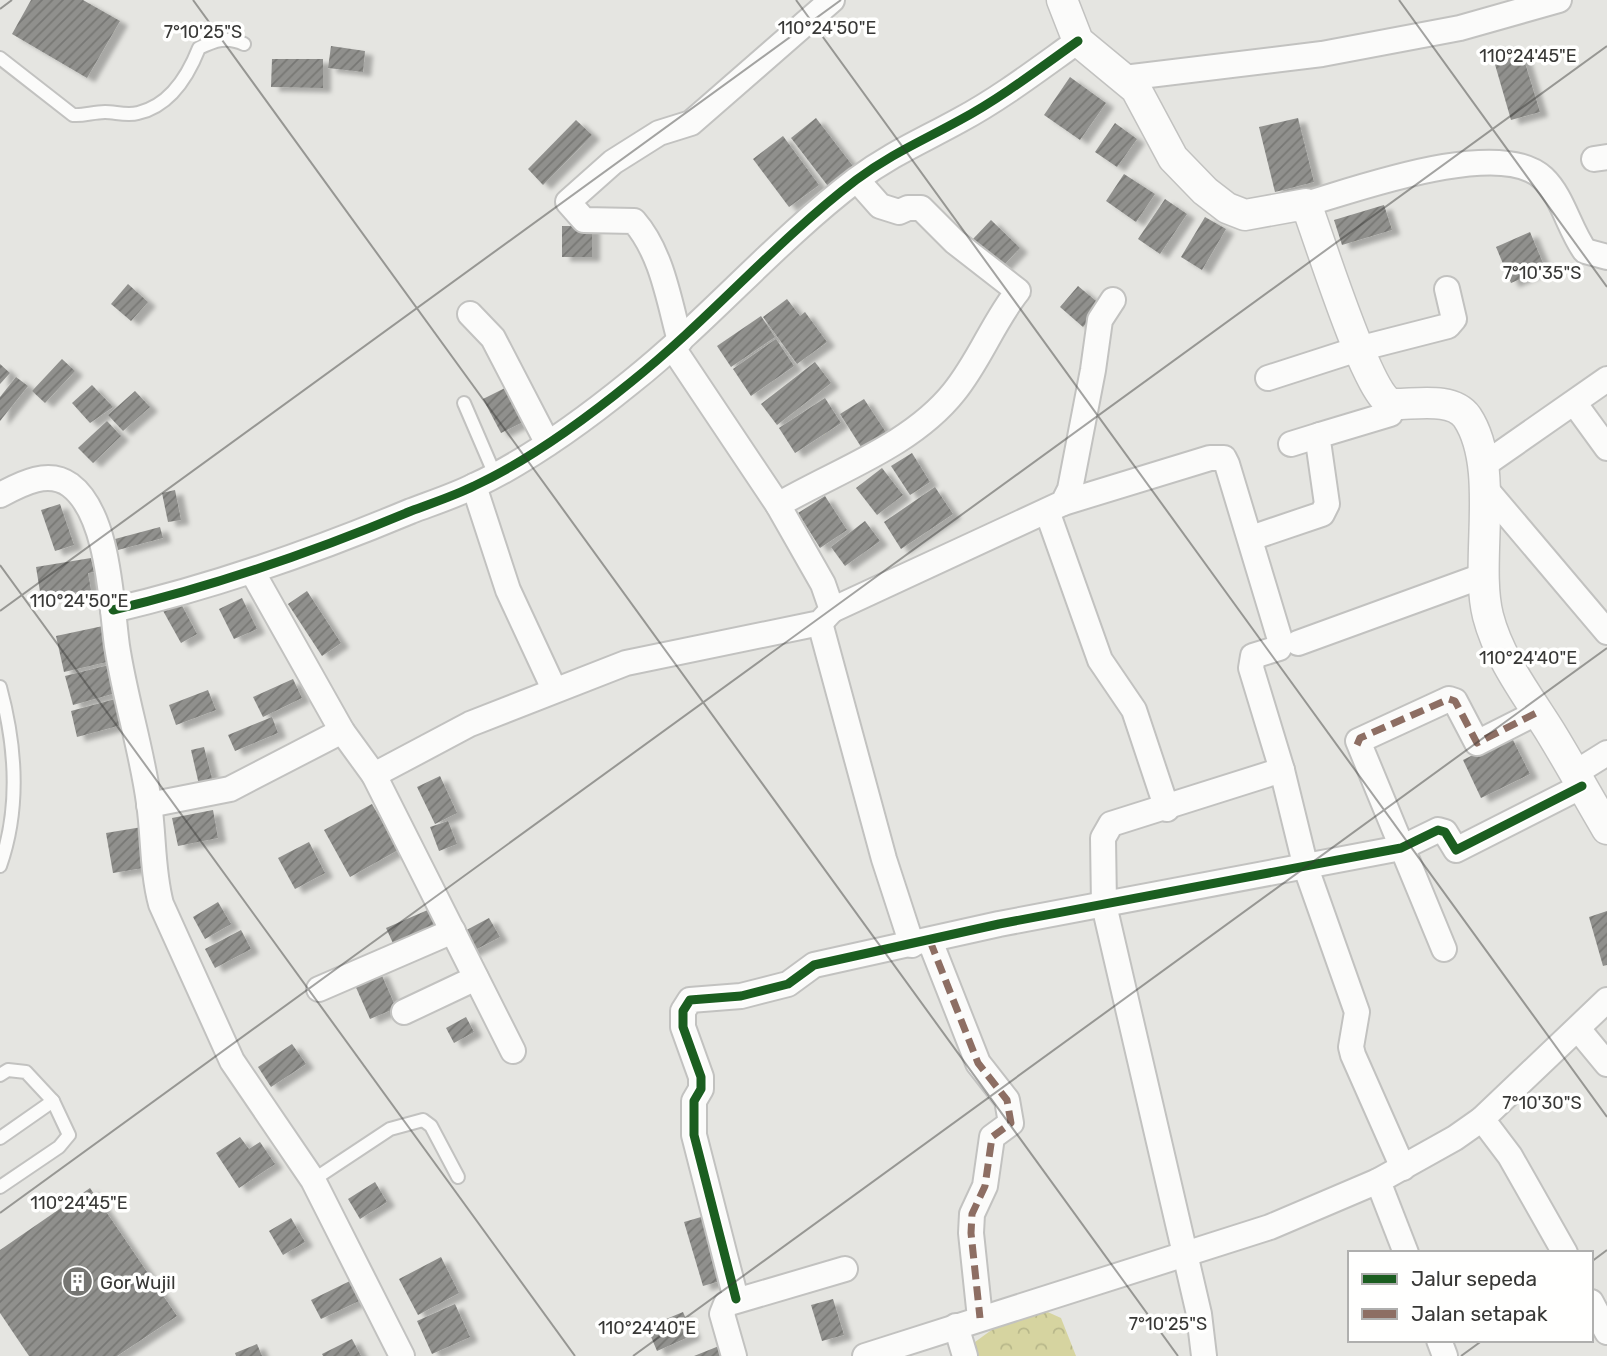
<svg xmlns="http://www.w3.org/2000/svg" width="1607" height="1356" viewBox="0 0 1607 1356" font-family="Rubik,sans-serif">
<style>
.forest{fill:url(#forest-crowns)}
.building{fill:url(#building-hatch);filter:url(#shadow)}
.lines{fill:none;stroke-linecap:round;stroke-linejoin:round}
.service-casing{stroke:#c2c2c0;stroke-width:16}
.minor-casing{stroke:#c2c2c0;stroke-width:28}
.tertiary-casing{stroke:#c2c2c0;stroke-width:33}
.service{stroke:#fbfbfa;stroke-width:12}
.minor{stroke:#fbfbfa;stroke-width:24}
.tertiary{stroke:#fbfbfa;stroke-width:30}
.quiet{stroke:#8d6e63;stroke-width:7;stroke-dasharray:14 7;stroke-linecap:butt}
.cycleway-casing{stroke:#fffffe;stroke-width:13}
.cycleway{stroke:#1b5e20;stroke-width:9}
.ticks{fill:none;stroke:#383836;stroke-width:2;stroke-opacity:0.45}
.labels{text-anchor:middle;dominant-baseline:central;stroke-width:7;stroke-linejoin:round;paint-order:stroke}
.poi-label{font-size:19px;fill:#383836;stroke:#fffffe;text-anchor:start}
.ticks-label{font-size:18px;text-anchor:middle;fill:#383836;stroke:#fffffe;stroke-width:7;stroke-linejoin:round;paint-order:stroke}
</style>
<defs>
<pattern id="forest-crowns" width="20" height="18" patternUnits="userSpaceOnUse" patternTransform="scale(1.75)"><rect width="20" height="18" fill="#d6d4a0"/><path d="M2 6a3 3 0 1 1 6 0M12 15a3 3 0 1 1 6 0" fill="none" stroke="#b8b78a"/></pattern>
<pattern id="building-hatch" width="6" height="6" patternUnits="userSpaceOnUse" patternTransform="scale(1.75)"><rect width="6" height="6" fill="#90908d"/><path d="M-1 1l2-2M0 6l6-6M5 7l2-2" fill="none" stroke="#777774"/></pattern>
<filter id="shadow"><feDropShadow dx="8" dy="4.5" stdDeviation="2" flood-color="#0004"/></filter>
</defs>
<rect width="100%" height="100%" fill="#e5e5e1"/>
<path class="forest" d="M1041,1309L1061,1318L1076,1356H976L975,1342L997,1326Z"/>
<g class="building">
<path d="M31,0H83L120,21L87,78L12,34Z"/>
<path d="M331,46L365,51L363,72L328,68Z"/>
<path d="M1522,53L1540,112L1511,120L1494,61Z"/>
<path d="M272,59H323V88L271,87Z"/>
<path d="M1070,77L1106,103L1080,140L1044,115Z"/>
<path d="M816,118L859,174L834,194L791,138Z"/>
<path d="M1298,118L1314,182L1275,192L1259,127Z"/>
<path d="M576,120L592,135L543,185L528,169Z"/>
<path d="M1115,123L1137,139L1117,167L1095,152Z"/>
<path d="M783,136L819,185L789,207L753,159Z"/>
<path d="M1124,174L1155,194L1136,222L1106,201Z"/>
<path d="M1165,199L1187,214L1160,254L1138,239Z"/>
<path d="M1384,205L1392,230L1342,245L1334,220Z"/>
<path d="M1205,217L1226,229L1202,270L1181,257Z"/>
<path d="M991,220L1020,248L1002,267L973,239Z"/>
<rect x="562" y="226" width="30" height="31"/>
<path d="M1530,232L1545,268L1511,283L1496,247Z"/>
<path d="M128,284L148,302L131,321L111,304Z"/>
<path d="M1078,286L1101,305L1083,327L1060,307Z"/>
<path d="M787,299L800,316L805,312L827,342L797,364L763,317Z"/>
<path d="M761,316L775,337L731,367L717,346Z"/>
<path d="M776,339L794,366L751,396L733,369Z"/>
<path d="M62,359L75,371L45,403L32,391Z"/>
<path d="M815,362L831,383L777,425L761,404Z"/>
<path d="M0,364L10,373L0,384Z"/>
<path d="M16,377L28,386L0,421V397Z"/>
<path d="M92,385L113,407L90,423L72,403Z"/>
<path d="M511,385L529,419L501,433L483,399Z"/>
<path d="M135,391L150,407L123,431L108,415Z"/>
<path d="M825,398L841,423L795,453L779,428Z"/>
<path d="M864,399L889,437L865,453L840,414Z"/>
<path d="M107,421L121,436L93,463L78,448Z"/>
<path d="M912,453L930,482L910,495L891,466Z"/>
<path d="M882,468L903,495L877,515L856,488Z"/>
<path d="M935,487L953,514L901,549L884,522Z"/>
<path d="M175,490L181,520L168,522L162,493Z"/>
<path d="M825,496L847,530L820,548L798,513Z"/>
<path d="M60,504L74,545L55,551L41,510Z"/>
<path d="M865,521L880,541L845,566L831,547Z"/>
<path d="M160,527L163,538L118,550L115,539Z"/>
<path d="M91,558L94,572L88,573L91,590L41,598L36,567Z"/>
<path d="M307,591L341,643L322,656L288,604Z"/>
<path d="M242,598L257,629L234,639L219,609Z"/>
<path d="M179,600L197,634L181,643L162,609Z"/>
<path d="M103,626L111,661L64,672L56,636Z"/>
<path d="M109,665L116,693L73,705L65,676Z"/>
<path d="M293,679L302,698L263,717L253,697Z"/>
<path d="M208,690L216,710L176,725L169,705Z"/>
<path d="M119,698L125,724L77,737L71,711Z"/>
<path d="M272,717L278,733L235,751L228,735Z"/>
<path d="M1511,736L1530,774L1481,798L1463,760Z"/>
<path d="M204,747L214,786L200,789L191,750Z"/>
<path d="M440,776L457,813L435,824L417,787Z"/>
<path d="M372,804L398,850L350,877L324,830Z"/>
<path d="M213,810L218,838L178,846L172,818Z"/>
<path d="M448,821L457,844L439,851L430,827Z"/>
<path d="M142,827L149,867L113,873L106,833Z"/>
<path d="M309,842L325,873L295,889L278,858Z"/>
<path d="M218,902L231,924L205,939L193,917Z"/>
<path d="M430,909L440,932L397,952L386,928Z"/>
<path d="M1607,911V965L1603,966L1589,917Z"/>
<path d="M489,918L500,937L469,953L459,934Z"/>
<path d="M241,930L251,949L215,968L205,949Z"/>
<path d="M380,971L396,1008L370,1019L354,983Z"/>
<path d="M466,1017L474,1032L454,1043L446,1028Z"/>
<path d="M292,1044L306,1064L271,1087L258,1067Z"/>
<path d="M240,1137L249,1149L260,1142L275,1164L239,1188L216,1153Z"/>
<path d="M375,1182L387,1202L360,1219L348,1199Z"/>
<path d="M90,1188L177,1316L117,1356H29L0,1313V1250Z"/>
<path d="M708,1215L727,1279L703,1286L684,1222Z"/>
<path d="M291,1218L305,1242L283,1255L269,1231Z"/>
<path d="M441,1257L459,1293L418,1315L399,1279Z"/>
<path d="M350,1281L359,1301L321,1319L311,1300Z"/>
<path d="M833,1299L844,1335L822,1341L811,1305Z"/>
<path d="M455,1304L470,1337L432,1354L417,1321Z"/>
<path d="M683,1312L693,1335L657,1351L647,1327Z"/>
<path d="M352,1339L361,1356H323L322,1354Z"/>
<path d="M257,1344L262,1356H236L235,1353Z"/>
<path d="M719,1346L722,1356H694Z"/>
</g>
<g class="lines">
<defs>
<g id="service">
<path d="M0,58L73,115C84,116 93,112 105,112C115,112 127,116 138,113C169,106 188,76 199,48C215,40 227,36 244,44"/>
<path d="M464,403L495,475"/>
<path d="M0,687C16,746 20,809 0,866"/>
<path d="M0,1075L8,1070L26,1072L53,1101L69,1135L59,1147L0,1187"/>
<path d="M0,1138L53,1101"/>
<path d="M313,1180L390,1129L423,1120L431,1126L458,1177"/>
</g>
<g id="minor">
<path d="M1124,78L1322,54L1460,28L1559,0"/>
<path d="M1594,159L1607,157"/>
<path d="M1306,204C1357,189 1500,137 1543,178C1563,197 1569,229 1585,251L1607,257"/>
<path d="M470,314L493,338L547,442"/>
<path d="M680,341C669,301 662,253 634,221L584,220L568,202L613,162L659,133L691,123L832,0"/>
<path d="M1268,378L1358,349L1448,326L1454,319L1447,289"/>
<path d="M1575,404L1607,448"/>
<path d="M1291,444L1320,435"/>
<path d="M1481,467L1607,379"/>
<path d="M474,486L508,590L554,689"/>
<path d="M1485,488L1607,632"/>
<path d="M0,495C21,484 48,469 70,485C109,514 111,602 117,646C125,699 142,750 149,803C154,837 152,870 161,904L232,1061L313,1180L402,1356"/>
<path d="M1063,503L1210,458H1224L1227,464L1281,643L1279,648L1253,656L1251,668L1282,770L1306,868L1357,1012L1351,1047L1353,1055L1403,1168"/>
<path d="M778,505C836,471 911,446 954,392C980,360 993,322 1018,291L955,242L921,208H908L899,212L880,206L857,180"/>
<path d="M1047,511L1100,660L1134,710L1167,809"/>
<path d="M1251,538L1322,514L1327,504L1318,441L1320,435L1390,414L1391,404"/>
<path d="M253,573L342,731L374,775L470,724L626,663L820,623L832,610L823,584L778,505L673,348"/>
<path d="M113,610C216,586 313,552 411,511C432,503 454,496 474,486C530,460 583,421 631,382C710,319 776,241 856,180C891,154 922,141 960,120C1001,98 1040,68 1078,41"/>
<path d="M832,610L1063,503L1070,489L1093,370L1100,320L1113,300"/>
<path d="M820,623L884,859L912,945"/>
<path d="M1298,643L1485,575"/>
<path d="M1575,773L1607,753"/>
<path d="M374,775L513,1051"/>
<path d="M149,805L230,789L342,731"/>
<path d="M930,941L978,1063L1007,1100L1011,1123L992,1137L985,1186L972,1214L971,1233L980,1318"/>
<path d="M1444,949L1358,741L1449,699L1455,701L1477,743L1538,712"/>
<path d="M319,989L453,931"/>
<path d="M404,1012L476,978"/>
<path d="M1578,1029L1607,1064"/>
<path d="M1482,1119L1510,1156L1565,1253"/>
<path d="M1378,1181L1406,1253"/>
<path d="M736,1299L694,1135V1101L701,1089V1077L683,1027V1011L690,1000L741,996L788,984L814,965L999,924L1401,848L1438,830L1445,832L1456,850L1582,786"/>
<path d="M1591,1302L1607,1332"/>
<path d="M956,1326L965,1356"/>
<path d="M1439,1340L1445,1356"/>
<path d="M734,1356L722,1314L726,1304L845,1269"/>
<path d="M865,1356L1270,1227L1378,1181L1455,1138L1482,1119L1607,1000"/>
<path d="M1204,1356L1199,1314L1104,905L1103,838L1111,824L1282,770"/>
</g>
<path id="tertiary" d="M1062,0L1078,41L1136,89L1173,158L1205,191L1227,208L1245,215L1306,204C1320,240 1365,389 1391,404C1414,405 1452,396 1467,417C1501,468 1474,561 1488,616C1499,659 1528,696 1551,733C1570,764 1588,797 1607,829"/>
</defs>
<use href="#service" class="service-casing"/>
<use href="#minor" class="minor-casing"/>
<use href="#tertiary" class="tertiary-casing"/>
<use href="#service" class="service"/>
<use href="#minor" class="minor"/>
<use href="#tertiary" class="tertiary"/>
<g class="quiet">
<path d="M1357,745L1360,738L1449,699L1455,701L1477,743L1538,712"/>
<path d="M930,941L978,1063L1007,1100L1011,1123L992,1137L985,1186L972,1214L971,1233L980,1318"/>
</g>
<defs>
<g id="cycleway">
<path d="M113,610C216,586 313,552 411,511C432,503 454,496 474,486C530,460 583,421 631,382C710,319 776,241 856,180C891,154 922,141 960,120C1001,98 1040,68 1078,41"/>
<path d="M736,1299L694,1135V1101L701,1089V1077L683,1027V1011L690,1000L741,996L788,984L814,965L999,924L1401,848L1438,830L1445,832L1456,850L1582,786"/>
</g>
</defs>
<use href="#cycleway" class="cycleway-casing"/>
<use href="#cycleway" class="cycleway"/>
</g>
<path class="ticks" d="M193,0L1178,1356M796,0L1607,1117M1399,0L1607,287M0,9L12,0M0,565L575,1356M0,611L841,0M0,1213L1607,46M1591,1262L1607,1250M633,1356L1607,648M1461,1356L1483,1340"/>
<defs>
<symbol id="building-disc" viewBox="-11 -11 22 22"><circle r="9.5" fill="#757572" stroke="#fffffe"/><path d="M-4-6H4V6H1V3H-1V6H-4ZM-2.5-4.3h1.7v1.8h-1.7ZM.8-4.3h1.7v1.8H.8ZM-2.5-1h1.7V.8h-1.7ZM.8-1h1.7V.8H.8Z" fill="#fff"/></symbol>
</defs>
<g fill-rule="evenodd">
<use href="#building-disc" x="60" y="1264" width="35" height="35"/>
</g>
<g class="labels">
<g class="poi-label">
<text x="100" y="1282">Gor Wujil</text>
</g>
</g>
<g class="ticks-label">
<text x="827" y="34">110°24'50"E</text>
<text x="203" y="38">7°10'25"S</text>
<text x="1528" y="62">110°24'45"E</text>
<text x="1542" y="279">7°10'35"S</text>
<text x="79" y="607">110°24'50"E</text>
<text x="1528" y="664">110°24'40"E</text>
<text x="1542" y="1109">7°10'30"S</text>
<text x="79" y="1209">110°24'45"E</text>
<text x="1168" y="1330">7°10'25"S</text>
<text x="647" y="1334">110°24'40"E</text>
</g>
<rect x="1348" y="1251" width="245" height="91" fill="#fffffe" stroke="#afafae" stroke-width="2"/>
<rect x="1362" y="1274" width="35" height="10" fill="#1b5e20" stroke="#afafae" stroke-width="2"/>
<text x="1411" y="1286" font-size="21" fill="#383836">Jalur sepeda</text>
<rect x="1362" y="1309" width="35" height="10" fill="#8d6e63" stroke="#afafae" stroke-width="2"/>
<text x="1411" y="1321" font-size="21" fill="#383836">Jalan setapak</text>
</svg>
